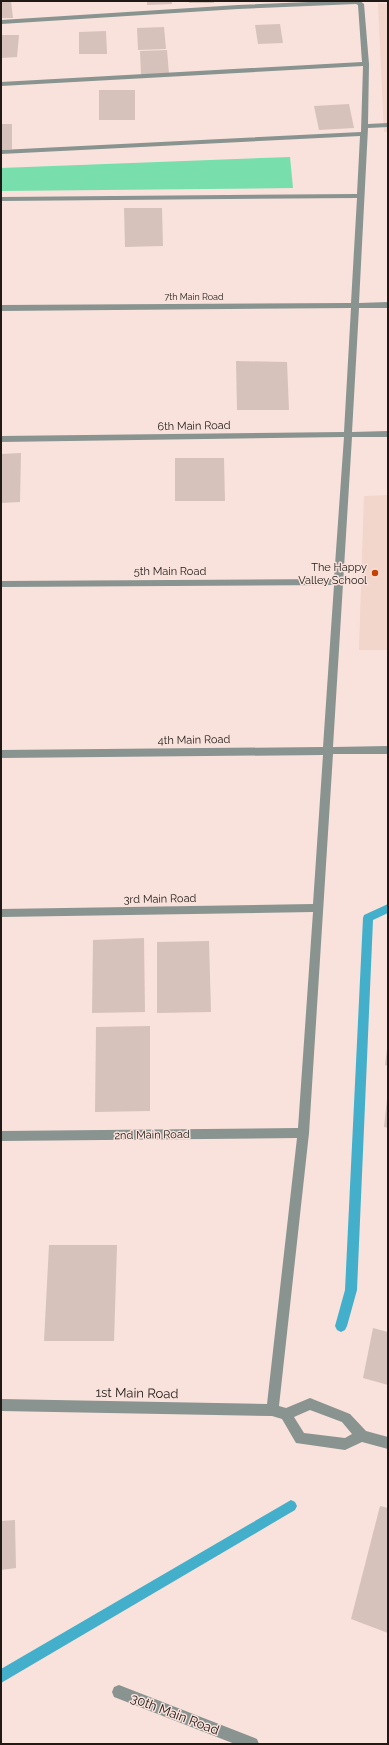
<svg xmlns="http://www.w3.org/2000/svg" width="389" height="1745" viewBox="0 0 389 1745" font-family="Raleway,sans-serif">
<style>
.built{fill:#f2d5cb}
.green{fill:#77deac}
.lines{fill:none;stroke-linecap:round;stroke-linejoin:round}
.stream{fill:#43afca;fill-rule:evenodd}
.building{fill:#d7c2bb}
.minor{fill:#899390;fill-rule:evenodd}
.poi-dot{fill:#c74002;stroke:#f8e2db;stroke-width:1.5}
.labels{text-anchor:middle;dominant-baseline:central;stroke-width:3;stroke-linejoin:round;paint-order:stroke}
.far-street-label{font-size:9px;fill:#201916;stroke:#f8e2db}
.street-label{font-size:11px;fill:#201916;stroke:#f8e2db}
.poi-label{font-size:11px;fill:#201916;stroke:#f8e2db;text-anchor:end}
.near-street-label{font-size:13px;fill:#201916;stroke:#f8e2db}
</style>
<rect width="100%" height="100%" fill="#f8e2db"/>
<g class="built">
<path d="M378,3L388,4V132H384Z"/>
<path d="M388,495V650H359L364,496Z"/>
</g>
<path class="green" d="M290,157L293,188L1,191V168Z"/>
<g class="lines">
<g class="stream">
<path d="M388,904V913L373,920L357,1290L347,1326L345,1330L341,1332L337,1330L335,1326L345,1290L363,918L364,915Z"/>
<path d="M291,1500L295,1502L297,1506L295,1510L1,1683V1669Z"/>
</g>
</g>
<g class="building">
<path d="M1,1H11L13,18H1Z"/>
<path d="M147,1H172V4L147,5Z"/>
<rect x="189" y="1" width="25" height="2"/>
<path d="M280,24L283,43L258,44L255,25Z"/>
<path d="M164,27L166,49L138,50L137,28Z"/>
<path d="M106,31L107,54H79V32Z"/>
<path d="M1,35H19L17,57L1,58Z"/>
<path d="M167,50L169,74L141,75L140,51Z"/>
<rect x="99" y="90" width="36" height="30"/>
<path d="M349,104L354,128L319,130L314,106Z"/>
<path d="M1,124H12V149L1,150Z"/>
<path d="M124,208H162L163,246L125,247Z"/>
<path d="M236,361L287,362L289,410H237Z"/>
<path d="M21,453L20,502L1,503V454Z"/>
<path d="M175,458H224L225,501H175Z"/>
<path d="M144,938L145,1012L92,1013L93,940Z"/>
<path d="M209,941L211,1012L157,1013V942Z"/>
<path d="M150,1026V1111L95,1112L96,1027Z"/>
<path d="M387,1049H388V1066L385,1065Z"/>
<path d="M387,1099H388V1128L384,1127Z"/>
<path d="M49,1245H117L114,1341H44Z"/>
<path d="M373,1328L388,1332V1385L363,1378Z"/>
<path d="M380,1506L388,1508V1633L351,1619Z"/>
<path d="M15,1520L16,1568L1,1570V1521Z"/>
</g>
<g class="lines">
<g class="minor">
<path d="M334,1H360L364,4L369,64L368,124L388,123V127L368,128L359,303L388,302V308H359L352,432L388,431V437H352L333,747L388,746V754H333L309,1133L279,1406L286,1408L310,1398L350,1414L366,1431L388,1437V1449L362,1442L345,1450L296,1443L282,1419L272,1416L1,1411V1399L267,1404L297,1138L1,1141V1131L298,1128L313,912L1,917V909L313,904L323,755L1,758V750L323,747L334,585L1,587V581L334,579L344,437L1,442V436L344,432L351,308L1,311V305L351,303L357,198L1,201V197L357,194L360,136L1,154V150L361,132L363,66L1,86V82L362,62L358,5L356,4L238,9L1,24V20L238,5ZM310,1410L342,1422L352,1434L345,1438L304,1433L294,1417Z"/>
<path d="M119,1685L257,1739L259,1744H235L114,1697L112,1692L114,1687Z"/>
</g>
</g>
<circle class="poi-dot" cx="375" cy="573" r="4"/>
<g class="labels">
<g class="far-street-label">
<text x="194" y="297">7th Main Road</text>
</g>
<g class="street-label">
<text transform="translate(194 426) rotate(-1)">6th Main Road</text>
<text x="170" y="571">5th Main Road</text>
<text transform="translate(194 740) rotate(-1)">4th Main Road</text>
<text transform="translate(160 899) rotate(-1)">3rd Main Road</text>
<text transform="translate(152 1135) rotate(-1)">2nd Main Road</text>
</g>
<g class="poi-label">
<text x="367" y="567">The Happy<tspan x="367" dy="13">Valley School</tspan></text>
</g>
<g class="near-street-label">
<text transform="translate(137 1393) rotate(1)">1st Main Road</text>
<text transform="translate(175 1714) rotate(21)">30th Main Road</text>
</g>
</g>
<rect width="389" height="1745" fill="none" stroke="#201916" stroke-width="4"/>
</svg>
